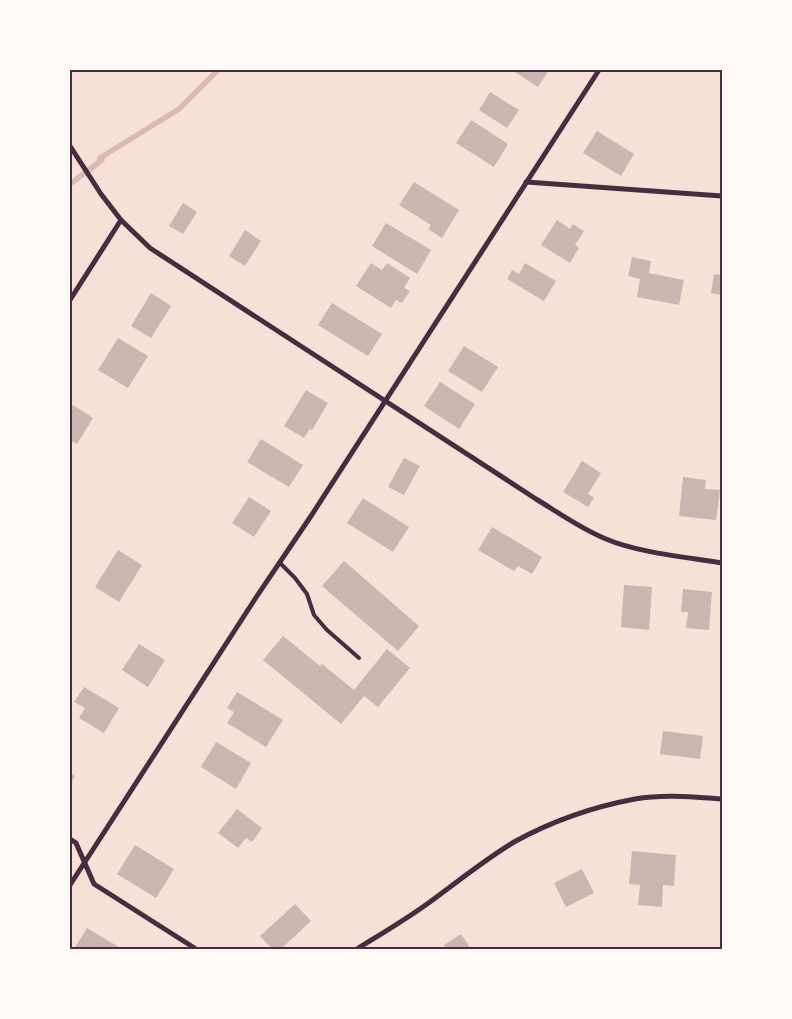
<svg xmlns="http://www.w3.org/2000/svg" width="792" height="1019" viewBox="0 0 792 1019" font-family="'Golos Text',sans-serif">
<style>
.lines{fill:none;stroke-linecap:round;stroke-linejoin:round}
.stream{stroke:#dcb8b0;stroke-width:5.5}
.building{fill:#ccb4b1}
.service{stroke:#4a2c40;stroke-width:4}
.minor{stroke:#4a2c40;stroke-width:5}
.neatline{fill:none;stroke:#4a2c40;stroke-width:2}
</style>
<rect width="100%" height="100%" fill="#f7e1d7"/>
<g class="lines">
<path class="stream" d="M70,184L102,160L100,158L179,109L218,70"/>
</g>
<g class="building">
<path d="M512,70H549L538,87Z"/>
<path d="M490,92L519,110L507,128L479,110Z"/>
<path d="M471,120L508,144L494,167L456,143Z"/>
<path d="M597,131L634,154L621,176L583,153Z"/>
<path d="M414,182L459,210L442,238L428,229L431,225L399,205Z"/>
<path d="M183,203L197,212L183,234L169,226Z"/>
<path d="M557,220L570,229L573,224L584,231L575,245L579,248L570,263L541,245Z"/>
<path d="M386,223L431,250L417,274L372,246Z"/>
<path d="M245,230L261,241L245,266L229,256Z"/>
<path d="M632,257L651,261L649,273L684,280L679,305L637,297L640,279L628,276Z"/>
<path d="M371,263L382,270L387,263L410,278L404,288L410,291L402,303L396,300L391,308L356,286Z"/>
<path d="M525,263L556,281L544,301L507,279L512,270L519,274Z"/>
<path d="M714,274L722,275V295L711,293Z"/>
<path d="M151,293L171,306L151,338L131,326Z"/>
<path d="M332,303L382,334L368,356L318,325Z"/>
<path d="M118,338L148,356L128,388L98,370Z"/>
<path d="M464,346L498,367L482,392L448,371Z"/>
<path d="M440,382L475,404L459,429L424,406Z"/>
<path d="M306,390L328,403L312,430L310,429L304,438L284,426Z"/>
<path d="M73,405L93,418L77,444L70,440V410Z"/>
<path d="M261,439L303,465L289,487L247,462Z"/>
<path d="M404,458L420,466L404,495L388,487Z"/>
<path d="M582,461L601,473L588,494L594,498L588,507L563,492Z"/>
<path d="M683,477L706,480L705,489L720,490L716,520L679,516Z"/>
<path d="M249,497L271,511L254,537L232,523Z"/>
<path d="M363,498L409,527L393,552L347,523Z"/>
<path d="M492,527L542,557L532,574L518,566L514,571L478,550Z"/>
<path d="M118,550L142,565L119,602L95,587Z"/>
<path d="M344,561L419,626L398,651L322,586Z"/>
<path d="M624,585L652,587L649,630L621,627Z"/>
<path d="M683,589L712,592L709,630L686,628L688,612H681Z"/>
<path d="M283,636L320,666L322,664L354,690L387,649L410,668L378,707L364,696L341,724L263,660Z"/>
<path d="M139,644L165,660L148,687L122,670Z"/>
<path d="M84,687L119,708L104,733L79,718L85,708L74,702Z"/>
<path d="M237,692L283,720L266,747L227,723L234,712L227,708Z"/>
<path d="M663,731L703,736L700,759L660,754Z"/>
<path d="M216,742L251,763L236,789L201,767Z"/>
<path d="M70,773L75,776L70,784Z"/>
<path d="M237,809L262,828L252,842L246,838L238,848L218,833Z"/>
<path d="M135,845L174,869L156,898L117,874Z"/>
<path d="M632,851L676,855L674,886L663,885L662,907L638,905L640,885L629,884Z"/>
<path d="M582,869L594,893L566,907L554,883Z"/>
<path d="M295,904L311,921L281,949H272L260,936Z"/>
<path d="M87,928L122,949H74Z"/>
<path d="M461,934L471,949H446L444,945Z"/>
</g>
<g class="lines">
<path class="service" d="M280,563L295,578L307,594L314,615L327,630L359,658"/>
<g class="minor">
<path d="M70,146L101,194L121,220L150,248L536,499C559,513 581,529 606,539C639,553 686,557 722,563"/>
<path d="M526,182L722,196"/>
<path d="M70,300L121,220"/>
<path d="M70,839L76,843L94,884L196,949"/>
<path d="M70,885L255,599L311,516L599,70"/>
<path d="M357,949C381,934 405,920 427,904C456,883 484,860 514,842C552,821 592,807 635,799C664,794 693,797 722,799"/>
</g>
</g>
<rect width="792" height="1019" fill="none" stroke="#fffaf5" stroke-width="142"/>
<rect x="71" y="71" width="650" height="877" class="neatline"/>
</svg>
